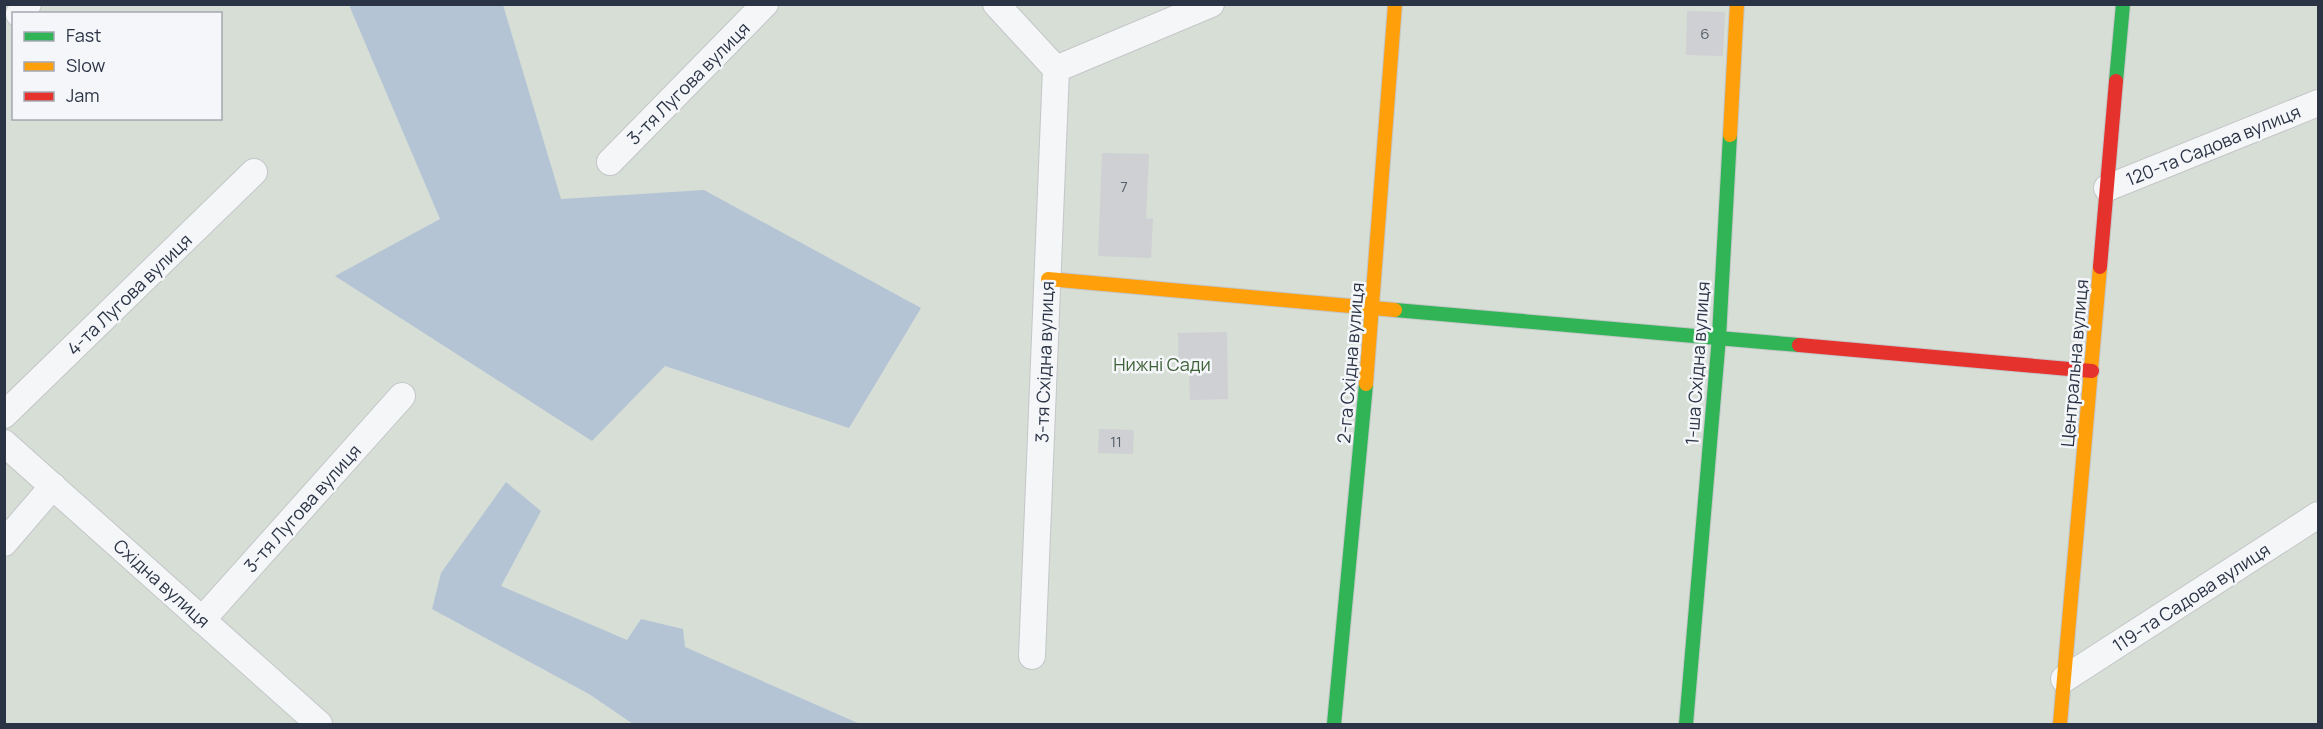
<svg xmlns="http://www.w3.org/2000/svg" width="2323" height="729" font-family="Manrope,sans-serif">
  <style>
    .green { fill: #d6ded6; fill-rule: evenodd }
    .water { fill: #b4c4d5 }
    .building { fill: #ced0d3 }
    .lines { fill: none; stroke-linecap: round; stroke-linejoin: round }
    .street-casing { stroke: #c4c6c8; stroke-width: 28 }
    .fast-casing { stroke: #c4c6c8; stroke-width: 16 }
    .slow-casing { stroke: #c4c6c8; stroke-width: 16 }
    .jam-casing { stroke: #c4c6c8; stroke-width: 16 }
    .street { stroke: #f5f6f7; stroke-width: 26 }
    .fast { stroke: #30b455; stroke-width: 14 }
    .slow { stroke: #ff9f0a; stroke-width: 14 }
    .jam { stroke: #e5322d; stroke-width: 14 }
    .labels { text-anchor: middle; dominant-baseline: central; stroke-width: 5; stroke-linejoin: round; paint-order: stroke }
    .number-label { font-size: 15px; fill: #545c69 }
    .street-label { font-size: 18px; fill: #2b3445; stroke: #f4f6f9 }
    .park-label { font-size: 18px; fill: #3f6138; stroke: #f4f6f9 }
  </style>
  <rect width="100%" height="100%" fill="#e6e8ea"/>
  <!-- green -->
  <path class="green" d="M 5,5 L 2318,5 L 2318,724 L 5,724 ZM 14,14 L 220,14 L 220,118 L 14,118 Z"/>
  <!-- water -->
  <g class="water">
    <polygon points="349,5 503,5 561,199 704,190 921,308 849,428 665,366 592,441 335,276 440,219"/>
    <polygon points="506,482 541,511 501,586 627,640 641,619 683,629 685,647 860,724 715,724 712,723 712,724 633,724 589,694 432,609 441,573"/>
  </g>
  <!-- building -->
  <g class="building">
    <polygon points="1687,11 1725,12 1723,56 1686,55"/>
    <polygon points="1102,153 1149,154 1146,219 1153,218 1151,258 1098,256"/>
    <polygon points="1227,332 1228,399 1190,400 1189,370 1178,364 1178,333"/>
    <polygon points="1099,429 1134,430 1133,454 1098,453"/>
  </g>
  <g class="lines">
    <defs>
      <g id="street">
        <polyline points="996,4 1056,69"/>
        <polyline points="19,14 28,4"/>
        <polyline points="1056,69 1211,4"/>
        <polyline points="610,162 765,4"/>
        <polyline points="2107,188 2318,103"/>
        <polyline points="4,415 254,172"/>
        <polyline points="4,443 319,724"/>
        <polyline points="4,543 53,486"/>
        <polyline points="202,620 402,396"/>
        <polyline points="1032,656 1056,69"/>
        <polyline points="2064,679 2318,515"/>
      </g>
      <g id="fast">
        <polyline points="2116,81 2123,4"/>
        <polyline points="1395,310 1799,345"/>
        <polyline points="1334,724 1366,384"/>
        <polyline points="1686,724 1719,337 1730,135"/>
      </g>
      <g id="slow">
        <polyline points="1730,135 1737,4"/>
        <polyline points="1048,279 1395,310"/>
        <polyline points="1366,384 1395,4"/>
        <polyline points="2060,724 2100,267"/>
      </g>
      <g id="jam">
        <polyline points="2100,267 2116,81"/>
        <polyline points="1799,345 2092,371"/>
      </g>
    </defs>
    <!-- street casing -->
    <use href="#street" class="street-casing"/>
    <!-- fast casing -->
    <use href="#fast" class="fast-casing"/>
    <!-- slow casing -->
    <use href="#slow" class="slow-casing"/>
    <!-- jam casing -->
    <use href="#jam" class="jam-casing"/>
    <!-- street -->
    <use href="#street" class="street"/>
    <!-- fast -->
    <use href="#fast" class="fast"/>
    <!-- slow -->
    <use href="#slow" class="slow"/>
    <!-- jam -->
    <use href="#jam" class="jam"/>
  </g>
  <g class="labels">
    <!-- number labels -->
    <g class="number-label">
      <text x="1705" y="33">6</text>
      <text x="1124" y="186">7</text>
      <text x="1116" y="441">11</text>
    </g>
    <!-- street labels -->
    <g class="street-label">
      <text transform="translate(688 83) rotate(-45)">3-тя Лугова вулиця</text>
      <text transform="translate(2213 145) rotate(-22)">120-та Садова вулиця</text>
      <text transform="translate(129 294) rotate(-44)">4-та Лугова вулиця</text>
      <text transform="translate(1044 362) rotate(-88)">3-тя Східна вулиця</text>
      <text transform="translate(1350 363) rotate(-85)">2-га Східна вулиця</text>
      <text transform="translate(1697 363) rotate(-86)">1-ша Східна вулиця</text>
      <text transform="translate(2074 363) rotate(-85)">Центральна вулиця</text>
      <text transform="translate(302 508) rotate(-48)">3-тя Лугова вулиця</text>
      <text transform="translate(162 583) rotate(42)">Східна вулиця</text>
      <text transform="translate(2191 597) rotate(-33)">119-та Садова вулиця</text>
    </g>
    <!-- park labels -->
    <g class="park-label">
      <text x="1162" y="364">Нижні Сади</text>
    </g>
  </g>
  <!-- border -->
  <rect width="2323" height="729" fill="none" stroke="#2b3445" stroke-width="12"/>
  <!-- legend -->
  <rect x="12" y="12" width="210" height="108" fill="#f4f6f9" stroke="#a4a8b1" stroke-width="1.5"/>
  <rect x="24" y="32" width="30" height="9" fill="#30b455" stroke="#a4a8b1" stroke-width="1.5"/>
  <text x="66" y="42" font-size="18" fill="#2b3445">Fast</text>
  <rect x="24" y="62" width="30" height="9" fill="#ff9f0a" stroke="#a4a8b1" stroke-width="1.5"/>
  <text x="66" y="72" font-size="18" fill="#2b3445">Slow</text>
  <rect x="24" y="92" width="30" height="9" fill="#e5322d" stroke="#a4a8b1" stroke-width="1.5"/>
  <text x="66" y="102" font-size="18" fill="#2b3445">Jam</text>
</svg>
